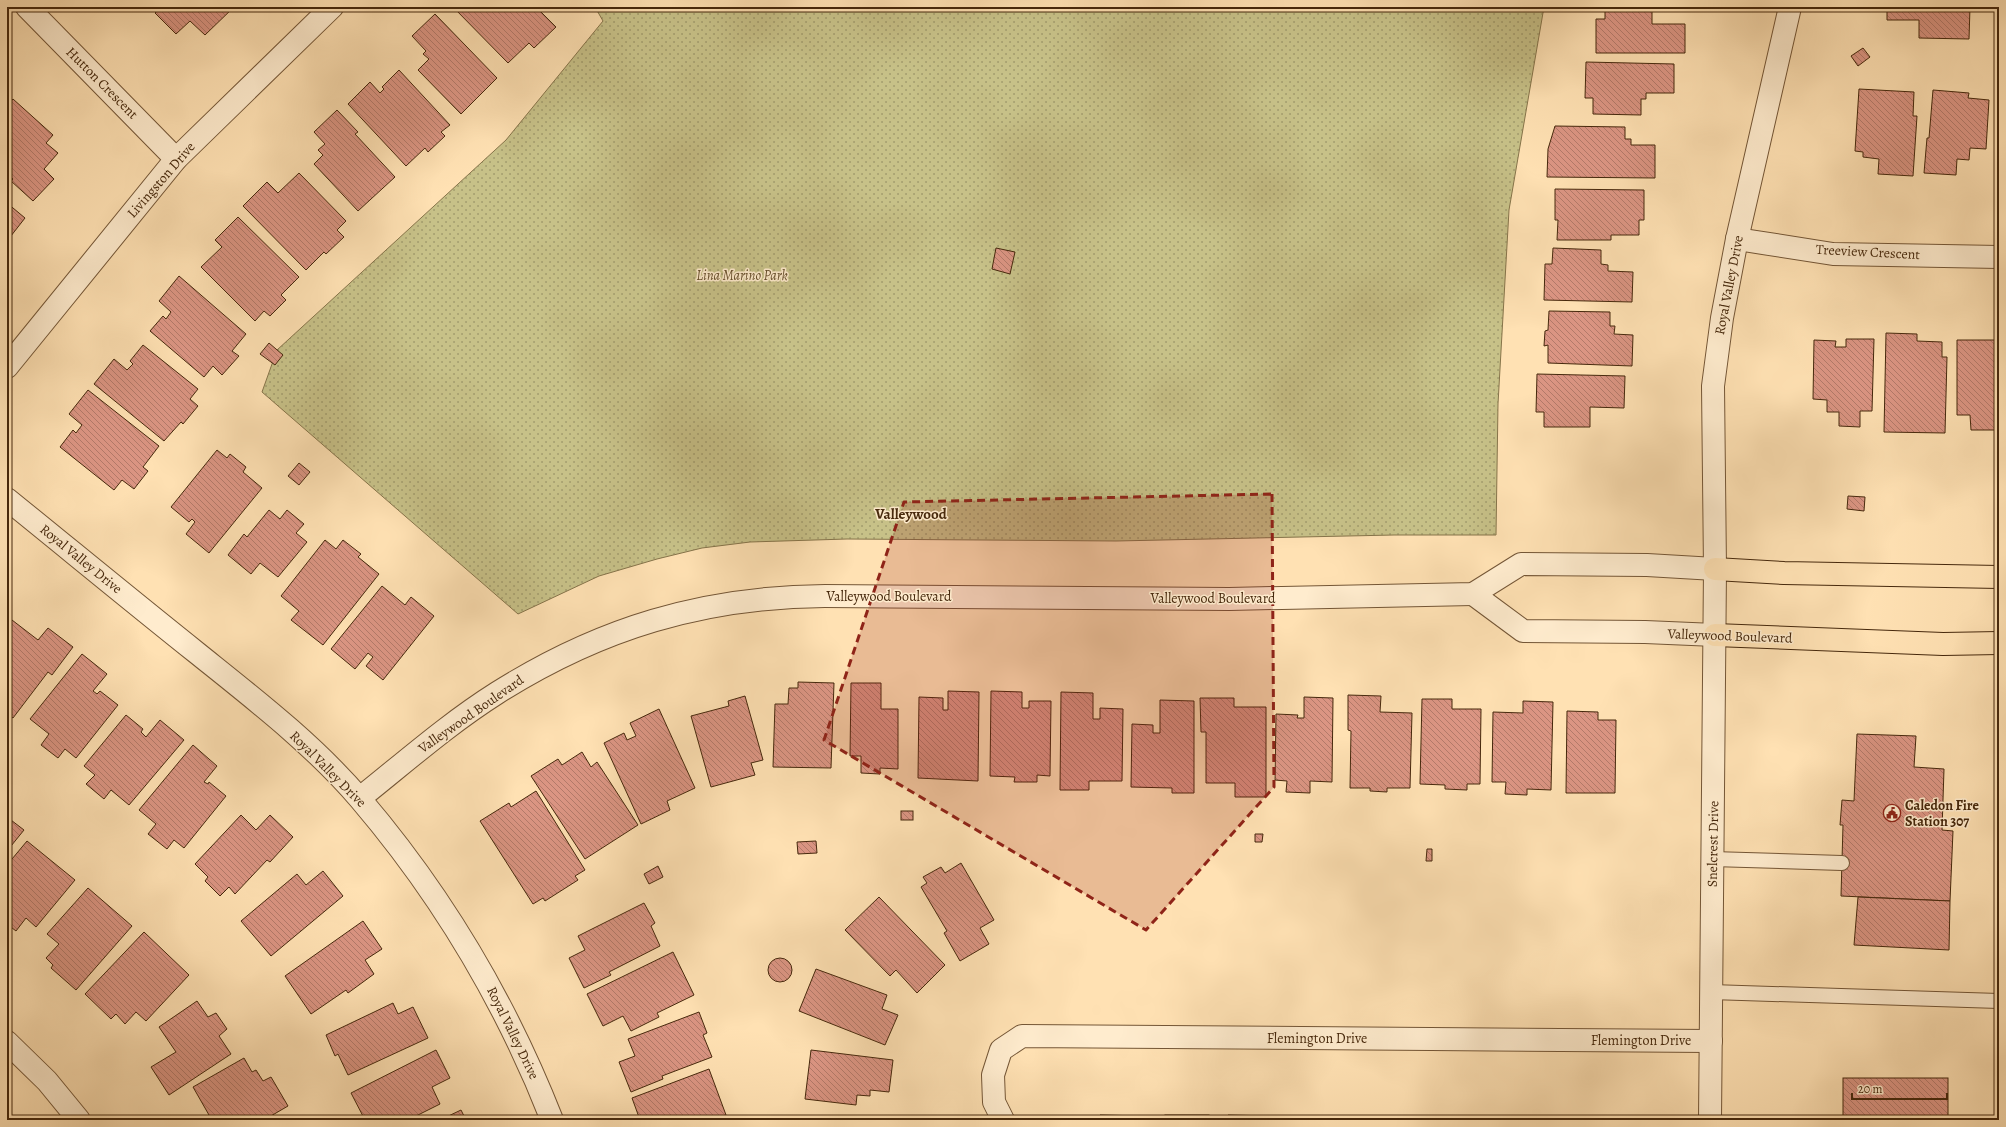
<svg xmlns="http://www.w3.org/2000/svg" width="2006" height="1127" font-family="Alegreya,serif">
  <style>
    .park { fill: url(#park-dots); stroke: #86744a }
    .building { fill: url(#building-back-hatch); stroke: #46280c }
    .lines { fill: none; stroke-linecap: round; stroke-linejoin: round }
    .service-casing { stroke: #745636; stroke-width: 16 }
    .minor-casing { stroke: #745636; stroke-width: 24 }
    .primary-casing { stroke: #46280c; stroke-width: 24 }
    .service { stroke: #ffecce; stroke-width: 14 }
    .minor { stroke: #ffecce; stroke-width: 22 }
    .primary { stroke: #ffe1b3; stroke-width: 22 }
    .marked { fill: #8f2418; fill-opacity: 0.2; stroke: #8f2418; stroke-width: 3; stroke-dasharray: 8 5; stroke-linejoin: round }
    .labels { text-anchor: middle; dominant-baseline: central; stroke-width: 3; stroke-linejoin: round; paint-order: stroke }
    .street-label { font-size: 14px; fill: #46280c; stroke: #ffecce }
    .park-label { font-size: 14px; font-style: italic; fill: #664e2b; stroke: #ffecce }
    .poi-label { font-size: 14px; font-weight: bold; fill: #46280c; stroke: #ffecce; text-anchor: start }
    .neighbourhood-label { font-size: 15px; font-weight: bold; fill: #46280c; stroke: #ffecce }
  </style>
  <defs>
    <pattern id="park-dots" width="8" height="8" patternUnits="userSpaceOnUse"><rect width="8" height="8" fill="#c7c188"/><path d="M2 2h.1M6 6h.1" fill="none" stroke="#a39d6e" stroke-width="1.8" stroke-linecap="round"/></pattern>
    <pattern id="building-back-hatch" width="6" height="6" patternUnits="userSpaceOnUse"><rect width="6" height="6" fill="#db9583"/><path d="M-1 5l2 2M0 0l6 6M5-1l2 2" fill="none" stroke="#b37a6a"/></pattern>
  </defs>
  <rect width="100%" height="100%" fill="#ffe1b3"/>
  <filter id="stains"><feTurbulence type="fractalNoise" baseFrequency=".005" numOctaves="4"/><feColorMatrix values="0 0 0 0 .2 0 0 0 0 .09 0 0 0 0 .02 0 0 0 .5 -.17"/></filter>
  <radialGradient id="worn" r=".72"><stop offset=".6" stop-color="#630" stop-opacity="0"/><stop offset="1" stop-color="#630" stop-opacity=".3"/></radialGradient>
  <!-- park -->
  <polygon class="park" points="595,7 1544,7 1509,210 1498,404 1496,535 1394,535 1116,541 847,539 750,542 702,548 657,559 599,576 518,614 262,392 277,350 506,140 603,21"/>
  <!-- building -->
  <g class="building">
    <polygon points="161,7 234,7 205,35 190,21 176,34 155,13"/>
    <polygon points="453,7 536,7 556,27 534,48 529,43 508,63"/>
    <polygon points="1605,7 1652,7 1652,24 1685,24 1685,53 1596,53 1596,19 1605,19"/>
    <polygon points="1887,7 1970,7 1969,39 1919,38 1919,20 1887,20"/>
    <polygon points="435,14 497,78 461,114 418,70 429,59 423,54 426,51 412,36"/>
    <polygon points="1863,48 1870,57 1858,66 1851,56"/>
    <polygon points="1586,62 1674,64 1674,93 1646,93 1646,99 1641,99 1641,115 1593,114 1593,98 1585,98"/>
    <polygon points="399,70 450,125 441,132 445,136 428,152 425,148 406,166 348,104 370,82 380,93 384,89 382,87"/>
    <polygon points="1859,89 1914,92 1913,116 1917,116 1913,176 1878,174 1879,159 1863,157 1863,152 1855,151"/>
    <polygon points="1933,90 1969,93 1968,98 1989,100 1986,149 1970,148 1969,160 1957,159 1956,175 1924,173 1927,138 1929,138"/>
    <polygon points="13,99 53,135 46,143 58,153 44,169 54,179 33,201 11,181 13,179 7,174 7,106"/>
    <polygon points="337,110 358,132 355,134 395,177 358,211 314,164 323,155 318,150 325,144 314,132"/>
    <polygon points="1555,126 1625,127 1625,139 1631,139 1631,145 1655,145 1655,178 1547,177 1548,149"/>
    <polygon points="299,173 346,221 337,230 344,237 326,254 324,252 306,270 243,206 267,182 278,193"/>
    <polygon points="1555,189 1644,190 1644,220 1639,220 1639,235 1611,235 1611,240 1557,240 1558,220 1555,220"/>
    <polygon points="7,203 25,218 7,241"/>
    <polygon points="238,217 299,277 281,295 286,300 270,316 264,311 255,321 201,267 222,247 215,240"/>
    <polygon points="996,248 1015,252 1010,274 992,269"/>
    <polygon points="1553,248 1601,250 1601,264 1608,265 1608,271 1633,272 1632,302 1544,300 1545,264 1552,264"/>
    <polygon points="179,276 246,334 232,351 239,356 222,375 213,366 204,377 150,331 163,316 166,319 171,312 159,301"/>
    <polygon points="1549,311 1610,312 1610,326 1615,326 1614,334 1633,335 1632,366 1548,363 1548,345 1544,346 1545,331 1548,330"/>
    <polygon points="1886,333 1917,334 1917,341 1942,342 1942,357 1947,357 1945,433 1884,432"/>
    <polygon points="1846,339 1874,339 1872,411 1860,411 1860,427 1839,426 1839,412 1827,412 1827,400 1813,399 1814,340 1836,341 1835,347 1846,347"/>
    <polygon points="1957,340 1999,340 1999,430 1971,430 1970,415 1957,415"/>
    <polygon points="269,343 283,355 275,365 260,354"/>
    <polygon points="143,345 198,389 190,399 198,406 183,424 181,422 164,441 94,384 114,359 127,370 133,364 130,361"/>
    <polygon points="1537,374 1625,376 1624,408 1590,407 1590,427 1544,427 1544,412 1536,412"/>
    <polygon points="88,390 159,446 143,467 148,471 134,489 122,480 114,490 60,447 73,430 76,433 82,425 69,414"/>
    <polygon points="217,450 227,458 230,454 246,467 243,472 262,488 209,553 186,534 195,522 192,519 189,522 171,507"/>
    <polygon points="299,463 310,472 299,485 288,476"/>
    <polygon points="1848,496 1865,497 1864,511 1847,509"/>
    <polygon points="269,510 280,519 287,510 304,524 296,533 307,542 278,577 260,563 251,574 228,555 244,534 247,537"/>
    <polygon points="325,540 336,549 343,540 361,554 358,557 379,574 323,645 291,620 299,611 281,596"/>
    <polygon points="382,586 405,605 411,597 434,616 383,680 366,666 373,657 368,653 355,669 331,649"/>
    <polygon points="12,620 38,640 48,628 73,647 52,675 48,672 13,718 7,714 7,626"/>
    <polygon points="82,654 107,674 93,691 97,694 100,691 118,705 76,758 65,749 58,758 41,745 49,734 30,719"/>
    <polygon points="798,682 834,683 831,768 773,767 775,704 788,704 789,688 798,688"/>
    <polygon points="851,683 881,683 881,709 898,709 898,769 880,768 880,774 861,773 861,756 850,756"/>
    <polygon points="948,691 979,692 978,781 918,778 919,697 943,698 943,710 948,710"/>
    <polygon points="991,691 1022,692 1022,708 1029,708 1029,701 1051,701 1050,776 1037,775 1037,782 1014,782 1015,777 990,776"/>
    <polygon points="1061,692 1093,693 1093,719 1100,719 1100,708 1123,709 1122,781 1089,781 1089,790 1060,790"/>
    <polygon points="1348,695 1381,696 1380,712 1412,713 1410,788 1387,788 1387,792 1370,791 1370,788 1350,788 1351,731 1348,730"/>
    <polygon points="745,696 763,760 751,763 755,775 711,787 691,716 729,706 728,701"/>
    <polygon points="1304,697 1333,698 1332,782 1310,781 1310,793 1286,792 1287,781 1275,780 1276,714 1298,715 1297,718 1304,718"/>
    <polygon points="1200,698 1234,698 1234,707 1266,707 1266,797 1235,797 1235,783 1206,783 1206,732 1201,732"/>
    <polygon points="1422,699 1452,699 1452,709 1481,709 1480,784 1467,784 1467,790 1445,789 1445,785 1420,784"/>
    <polygon points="1160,700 1194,701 1194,793 1172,793 1172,788 1131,787 1132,724 1153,725 1153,733 1160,733"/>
    <polygon points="1523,701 1553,702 1551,790 1527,789 1527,795 1505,794 1506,782 1492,782 1493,712 1523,713"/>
    <polygon points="659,709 695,788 667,801 670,810 641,824 604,743 624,733 627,740 636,736 630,723"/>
    <polygon points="1567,711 1598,712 1598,720 1616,720 1615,793 1566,793"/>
    <polygon points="126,715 143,729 141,732 146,737 160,720 184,740 129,805 111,790 104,799 86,784 95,775 84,766"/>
    <polygon points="1857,734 1916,736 1914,767 1944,769 1942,830 1953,831 1950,901 1841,896 1843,825 1840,825 1842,800 1854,801"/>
    <polygon points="193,745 217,766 204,782 208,784 209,782 226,796 184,848 174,840 167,849 148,834 156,824 139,810"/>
    <polygon points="582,752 591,767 597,762 638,825 585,859 531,776 558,759 562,765"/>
    <polygon points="536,791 585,870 575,876 578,880 545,901 543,898 533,904 480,821 509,803 511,807"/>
    <rect x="901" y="811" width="12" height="9"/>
    <polygon points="241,815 256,830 270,815 293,837 270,862 267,860 235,894 229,887 220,896 205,881 208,877 195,864"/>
    <polygon points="7,817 24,830 7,851"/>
    <polygon points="1255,834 1263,834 1262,842 1255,842"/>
    <polygon points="27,841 75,880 36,927 26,918 16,931 7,924 7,865"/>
    <polygon points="816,841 817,853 798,854 797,842"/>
    <polygon points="1427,849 1432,849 1432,861 1426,861"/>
    <polygon points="961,863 994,920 980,928 989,944 960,961 944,933 947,931 921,887 927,883 923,877 941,867 945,873"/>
    <polygon points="658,866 663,877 649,884 644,874"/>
    <polygon points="323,871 343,896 271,956 241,921 297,874 306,885"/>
    <polygon points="88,888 132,926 76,990 51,968 53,965 46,958 59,944 47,934"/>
    <polygon points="879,897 945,965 917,993 896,970 890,976 845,930"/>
    <polygon points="1858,897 1950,901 1949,950 1854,945"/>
    <polygon points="644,903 655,923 651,926 660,946 609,972 611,975 584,988 569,958 585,950 578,936"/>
    <polygon points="363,921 382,949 365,960 374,974 348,993 346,990 311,1014 285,976"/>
    <polygon points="144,932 189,975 146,1021 136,1012 125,1024 116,1014 111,1019 85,994"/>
    <polygon points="673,952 694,995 657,1013 659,1017 631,1031 623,1016 603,1026 587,994"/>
    <circle cx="780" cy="970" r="12"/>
    <polygon points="816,969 887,995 882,1009 898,1015 885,1045 799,1011"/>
    <polygon points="197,1001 208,1017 216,1013 227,1029 219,1036 231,1054 169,1095 151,1067 176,1052 159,1027"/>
    <polygon points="393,1003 398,1014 413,1007 428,1038 348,1075 338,1054 335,1056 326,1035"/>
    <polygon points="699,1012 707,1033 703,1035 712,1057 662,1076 663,1079 631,1092 619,1062 635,1056 628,1039"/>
    <polygon points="436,1050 450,1078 432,1087 440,1104 412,1118 410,1116 402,1120 365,1120 351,1093"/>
    <polygon points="811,1050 893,1060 889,1092 870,1090 870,1096 857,1095 856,1105 805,1099"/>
    <polygon points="244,1058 252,1072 256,1070 263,1081 271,1077 288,1106 264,1120 200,1120 209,1115 193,1087"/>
    <polygon points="709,1069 726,1115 714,1120 640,1120 632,1098"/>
    <rect x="1843" y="1078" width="105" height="42"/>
    <polygon points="461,1110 466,1120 439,1120 440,1120"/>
    <polygon points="1100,1115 1145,1116 1145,1120 1099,1120"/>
    <rect x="1165" y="1115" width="44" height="5"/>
    <polygon points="1228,1115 1273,1116 1273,1120 1228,1120"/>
    <polygon points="1293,1116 1338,1117 1338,1120 1293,1120"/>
    <rect x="831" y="1117" width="73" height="3"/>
    <polygon points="1501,1118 1546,1119 1546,1120 1501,1120"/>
    <polygon points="1566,1119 1612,1119 1566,1120"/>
  </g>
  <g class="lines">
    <defs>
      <g id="service">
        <polyline points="1712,859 1842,863"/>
        <polyline points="1711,992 1999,1001"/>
      </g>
      <g id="minor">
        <polyline points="27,7 176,159"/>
        <polyline points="1737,239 1833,254 1999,257"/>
        <polyline points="7,367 176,159 332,7"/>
        <path d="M 7,499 C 70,550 133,602 197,653 C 253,698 313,744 360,799 C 442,895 506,1003 552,1120"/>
        <polyline points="1473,594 1523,631 1645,632 1715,635"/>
        <path d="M 360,798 C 404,763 448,724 497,693 C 600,628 703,597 825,596 L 1229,599 L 1473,594 L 1521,564 L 1647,565 L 1715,569"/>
        <polyline points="7,1042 47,1081 79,1120"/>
        <polyline points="1003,1120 994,1102 993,1075 1001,1050 1022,1036 1711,1041"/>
        <polyline points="1710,1120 1715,569 1713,386 1722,318 1737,239 1790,7"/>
      </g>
      <g id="primary">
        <polyline points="1715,569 1784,573 1999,577"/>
        <polyline points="1715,635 1943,644 1999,643"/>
      </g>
    </defs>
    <!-- service casing -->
    <use href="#service" class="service-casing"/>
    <!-- minor casing -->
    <use href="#minor" class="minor-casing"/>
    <!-- primary casing -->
    <use href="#primary" class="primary-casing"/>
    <!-- service -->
    <use href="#service" class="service"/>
    <!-- minor -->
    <use href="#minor" class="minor"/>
    <!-- primary -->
    <use href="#primary" class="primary"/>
  </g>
  <!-- marked area -->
  <path class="marked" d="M 1272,494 L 1274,787 L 1146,930 L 824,740 L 904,502 Z"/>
  <!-- icons -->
  <defs>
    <symbol id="civic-ring" viewBox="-11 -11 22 22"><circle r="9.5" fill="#ffecce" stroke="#8f2418" stroke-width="1.5"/><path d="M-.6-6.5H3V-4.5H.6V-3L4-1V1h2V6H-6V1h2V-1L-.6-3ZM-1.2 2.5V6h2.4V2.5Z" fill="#8f2418"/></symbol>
  </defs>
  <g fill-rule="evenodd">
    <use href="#civic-ring" x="1882" y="803" width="20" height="20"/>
  </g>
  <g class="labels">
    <!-- street labels -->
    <g class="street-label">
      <text transform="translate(102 83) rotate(45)">Hutton Crescent</text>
      <text transform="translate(161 180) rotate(-49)">Livingston Drive</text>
      <text transform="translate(1868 252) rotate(3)">Treeview Crescent</text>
      <text transform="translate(1729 285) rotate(-79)">Royal Valley Drive</text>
      <text transform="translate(81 559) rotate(39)">Royal Valley Drive</text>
      <text x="889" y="596">Valleywood Boulevard</text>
      <text x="1213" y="598">Valleywood Boulevard</text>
      <text transform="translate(1730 636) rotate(2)">Valleywood Boulevard</text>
      <text transform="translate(471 714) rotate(-35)">Valleywood Boulevard</text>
      <text transform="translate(328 769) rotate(45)">Royal Valley Drive</text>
      <text transform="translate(1713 844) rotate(-89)">Snelcrest Drive</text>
      <text transform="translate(513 1033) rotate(64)">Royal Valley Drive</text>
      <text x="1317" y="1038">Flemington Drive</text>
      <text x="1641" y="1040">Flemington Drive</text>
    </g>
    <!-- park labels -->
    <g class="park-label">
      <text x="742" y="275">Lina Marino Park</text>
    </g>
    <!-- poi labels -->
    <g class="poi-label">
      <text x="1905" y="805">Caledon Fire<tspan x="1905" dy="16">Station 307</tspan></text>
    </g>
    <!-- neighbourhood labels -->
    <g class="neighbourhood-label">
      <text x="911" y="514">Valleywood</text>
    </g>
  </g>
  <!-- margin -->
  <rect width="2006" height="1127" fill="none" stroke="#ffe1b3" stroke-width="24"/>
  <rect x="8" y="8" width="1990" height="1111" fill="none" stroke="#46280c" stroke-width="2"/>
  <rect x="12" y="12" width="1982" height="1103" fill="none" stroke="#46280c"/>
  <!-- scale -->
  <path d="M1852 1093v6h95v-6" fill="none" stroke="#46280c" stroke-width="2"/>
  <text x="1858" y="1093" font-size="12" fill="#46280c" stroke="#ffecce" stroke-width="3" paint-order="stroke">20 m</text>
  <rect width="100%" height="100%" filter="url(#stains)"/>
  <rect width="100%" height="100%" fill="url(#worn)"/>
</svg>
